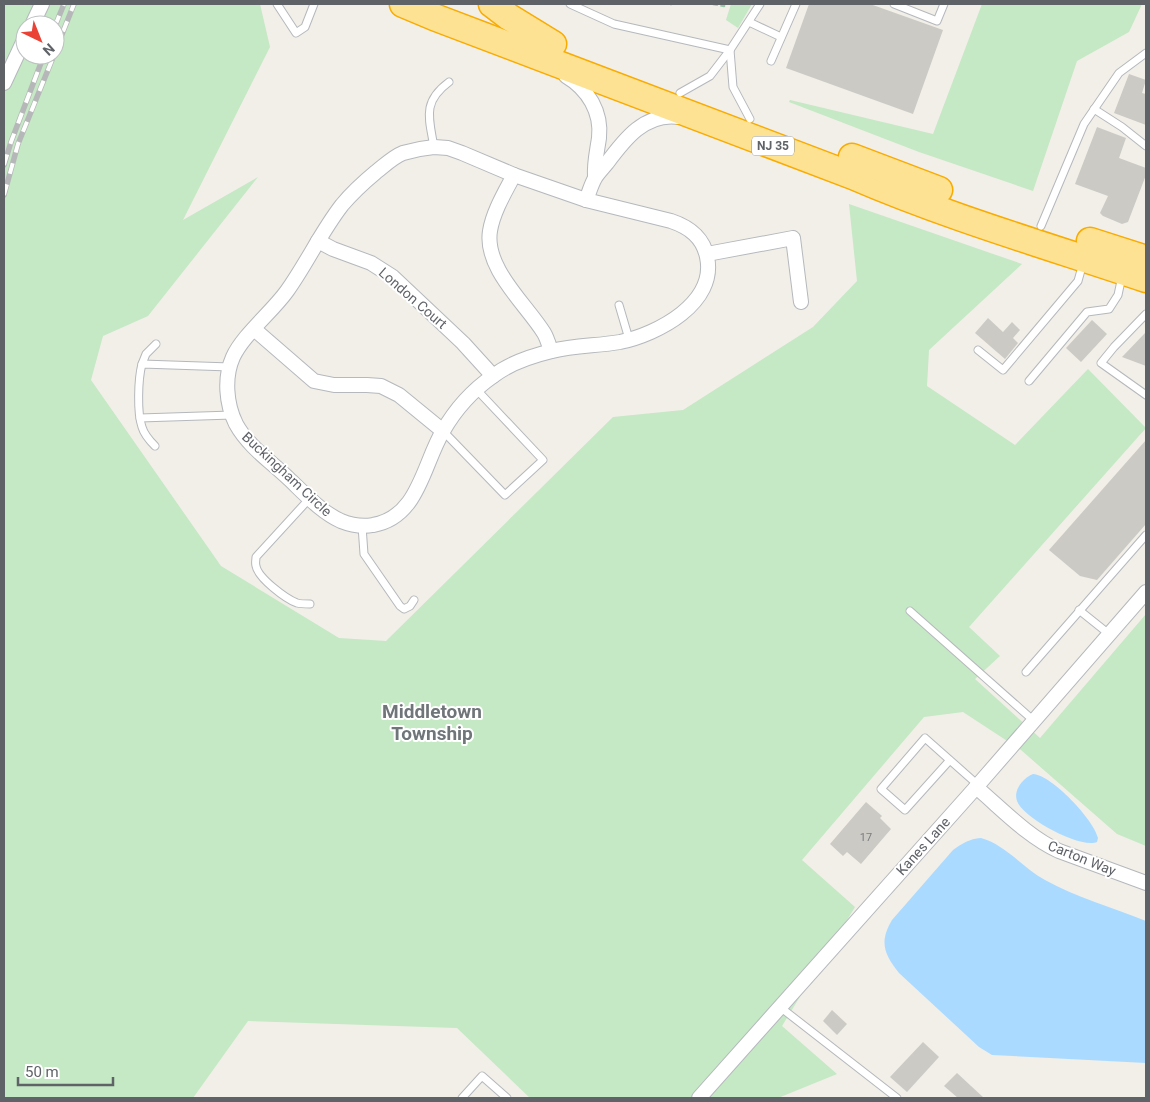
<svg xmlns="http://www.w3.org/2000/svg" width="1150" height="1102" font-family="Roboto,sans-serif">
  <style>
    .green { fill: #c5e8c5; fill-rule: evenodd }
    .water { fill: #aadaff }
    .building { fill: #cccac5 }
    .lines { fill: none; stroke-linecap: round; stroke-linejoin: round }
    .lane-casing { stroke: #b5b8bc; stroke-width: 9 }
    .street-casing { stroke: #b5b8bc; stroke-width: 16 }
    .highway-casing { stroke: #f9ab00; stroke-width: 29 }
    .path { stroke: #9cc7a9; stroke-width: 2.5; stroke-dasharray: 5 2.5; stroke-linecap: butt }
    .lane { stroke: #fff; stroke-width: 7 }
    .street { stroke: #fff; stroke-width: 14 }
    .highway { stroke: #fde293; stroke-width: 26 }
    .rail-casing { stroke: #b6b7b8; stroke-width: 5.5 }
    .rail { stroke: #fff; stroke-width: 4; stroke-dasharray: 11; stroke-linecap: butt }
    .labels { text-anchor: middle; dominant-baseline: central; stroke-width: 4; stroke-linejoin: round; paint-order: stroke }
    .number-label { font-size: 11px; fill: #7a7d7f }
    .shield { fill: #fff; stroke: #8f9295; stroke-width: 1 }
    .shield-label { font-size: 12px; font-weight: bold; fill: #5f6368 }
    .street-label { font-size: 14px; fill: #5f6368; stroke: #fff }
    .district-label { font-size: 19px; font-weight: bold; fill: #70757a; stroke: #fff }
  </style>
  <rect width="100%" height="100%" fill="#f1efe8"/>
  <!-- green -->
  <g class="green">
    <path d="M 4,4 L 260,4 L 270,47 L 183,220 L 258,177 L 148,316 L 103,336 L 91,380 L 221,566 L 339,638 L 386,641 L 613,417 L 683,410 L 813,327 L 857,281 L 849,204 L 1022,264 L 929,350 L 927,386 L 1015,445 L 1088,369 L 1146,428 L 969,627 L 1000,656 L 975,679 L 1040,738 L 1146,614 L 1146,846 L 1117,834 L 1021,750 L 963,712 L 924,717 L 802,860 L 855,907 L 782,1026 L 837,1074 L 778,1098 L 530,1098 L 457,1028 L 248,1021 L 193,1098 L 4,1098 ZM 25,25 L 55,25 L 55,55 L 25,55 Z"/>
    <polygon points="731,4 752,4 738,28 726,20"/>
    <polygon points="982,4 1142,4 1129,32 1077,61 1033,191 919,152 789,102 790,100 933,134"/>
  </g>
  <!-- water -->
  <g class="water">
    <path d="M 1033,774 C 1052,775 1094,820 1098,838 L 1097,842 C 1080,849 1023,818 1017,801 C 1013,790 1023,778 1033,774 Z"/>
    <path d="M 981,838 C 1006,845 1023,868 1045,880 C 1075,897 1114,908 1146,921 L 1146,1063 L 992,1055 L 979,1047 L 899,973 C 884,954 879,942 892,920 L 953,850 C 963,843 969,839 981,838 Z"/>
  </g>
  <!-- building -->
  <g class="building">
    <polygon points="809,4 870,4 943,30 913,114 786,68"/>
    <polygon points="1129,74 1146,80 1142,93 1146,94 1146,125 1114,113"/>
    <polygon points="1097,127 1126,138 1119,158 1146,168 1146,175 1128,222 1122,224 1103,216 1100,213 1108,196 1075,184"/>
    <polygon points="988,318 1003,332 1012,322 1020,330 1013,338 1018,343 1005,359 975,333"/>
    <polygon points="1092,320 1107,334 1081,362 1066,348"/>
    <polygon points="1146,332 1146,366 1122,357"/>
    <polygon points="1146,440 1146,524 1097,580 1080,576 1049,550"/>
    <polygon points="866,802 882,816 880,818 891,829 861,864 847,852 843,856 830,844"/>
    <polygon points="832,1010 847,1024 837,1035 823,1021"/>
    <polygon points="923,1042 939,1057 907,1092 890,1077"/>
    <polygon points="957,1073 984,1098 958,1098 944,1086"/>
  </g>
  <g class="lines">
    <defs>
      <g id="lane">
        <polyline points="277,4 296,33 305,27 314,4"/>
        <polyline points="570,4 614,24 730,50"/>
        <polyline points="894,4 937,21 944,4"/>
        <polyline points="749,22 781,37"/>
        <polyline points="730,50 733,87 750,119"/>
        <polyline points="771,61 796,4"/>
        <polyline points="680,93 710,76 730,50 760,4"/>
        <polyline points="1094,109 1122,127 1146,146"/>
        <path d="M 434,147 C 429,118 422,102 449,82"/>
        <polyline points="1041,226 1084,124 1119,73 1146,53"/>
        <polyline points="619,305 629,339"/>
        <polyline points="1146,314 1114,347 1101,363 1146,395"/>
        <polyline points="978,350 1003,370 1078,281 1083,263"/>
        <polyline points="142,364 146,354 156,344"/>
        <polyline points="1029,381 1087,312 1109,309 1118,295 1122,276"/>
        <polyline points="140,418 232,415"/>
        <polyline points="443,431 505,495 543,460 477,390"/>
        <path d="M 155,446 C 150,441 144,434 142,427 C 137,413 138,379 142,364 L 230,367"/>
        <polyline points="362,526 364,554 400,606 404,609 410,606 414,600"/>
        <path d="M 310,604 C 305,604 301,604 297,603 C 286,599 258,578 256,566 C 255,563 256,560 256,557 L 310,498"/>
        <polyline points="1079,610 1109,634"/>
        <polyline points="910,611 1034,721"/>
        <polyline points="1026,672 1146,535"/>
        <polyline points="950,760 905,810 881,789 925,738 978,785"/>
        <polyline points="780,1007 897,1098"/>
        <polyline points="462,1098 482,1076 507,1098"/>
      </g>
      <g id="street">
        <polyline points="32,25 42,4"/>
        <path d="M 566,76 C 588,89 602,112 599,138 C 597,152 594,163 595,177"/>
        <polyline points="4,83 25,38"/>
        <path d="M 434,147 L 448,148 L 462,153 L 514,175 L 586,200 L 671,221 C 689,227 703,237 707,257 C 717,303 658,334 620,342 C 598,346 574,345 552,351 C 531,356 510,363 493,376 C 473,390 455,410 443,431 C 423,464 419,517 373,525 C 363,527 351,525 341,521 C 321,512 304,493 288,478 C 270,461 248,446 236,424 C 226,404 224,377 233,357 C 243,335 272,312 287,291 C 307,263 321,232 342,205 C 352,193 364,182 376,172 C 385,165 393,157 403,153 C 413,150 423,148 434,147 Z"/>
        <path d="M 514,175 C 505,192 493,212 490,231 C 484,268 526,304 544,333 C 547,338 549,345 551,351"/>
        <path d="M 586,200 C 589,193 591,185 595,178 C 598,173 603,168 607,163 C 624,140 645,112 679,117"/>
        <polyline points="318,241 333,249 371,263 393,277 463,343 493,376"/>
        <polyline points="707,254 793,238 801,302"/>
        <polyline points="254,329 314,381 334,385 367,385 381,386 399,395 443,431"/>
        <path d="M 976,787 C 1002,809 1028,837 1059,851 L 1146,883"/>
        <polyline points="699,1098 978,785 1146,592"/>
      </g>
      <g id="highway">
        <path d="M 403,4 L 434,17 L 853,176 C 948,217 1048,246 1146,279"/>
        <polyline points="492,4 509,17 553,44"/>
        <polyline points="852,157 939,190"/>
        <polyline points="1090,241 1146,259"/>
      </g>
    </defs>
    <!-- lane casing -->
    <use href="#lane" class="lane-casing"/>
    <!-- street casing -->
    <use href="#street" class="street-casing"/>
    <!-- highway casing -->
    <use href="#highway" class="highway-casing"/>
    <!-- path -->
    <g class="path">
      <polyline points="670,4 672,4"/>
      <polyline points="713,4 724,6 724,4"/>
    </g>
    <!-- lane -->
    <use href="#lane" class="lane"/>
    <!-- street -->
    <use href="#street" class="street"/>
    <!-- highway -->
    <use href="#highway" class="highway"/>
    <defs>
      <g id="rail">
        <polyline points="55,26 64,4"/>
        <polyline points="55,52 74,4"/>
        <polyline points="4,165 11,142 44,55"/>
        <polyline points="4,195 18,144 54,55"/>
      </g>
    </defs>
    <!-- rail casing -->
    <use href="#rail" class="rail-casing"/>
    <!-- rail -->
    <use href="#rail" class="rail"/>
  </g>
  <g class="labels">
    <!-- number labels -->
    <g class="number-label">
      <text x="866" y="837">17</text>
    </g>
    <!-- shield labels -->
    <rect class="shield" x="752" y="136.5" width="42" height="19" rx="4"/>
    <g class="shield-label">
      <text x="773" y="146">NJ 35</text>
    </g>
    <!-- street labels -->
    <g class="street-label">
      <text transform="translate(413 298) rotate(41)">London Court</text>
      <text transform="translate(287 474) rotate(43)">Buckingham Circle</text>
      <text transform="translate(923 846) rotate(-48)">Kanes Lane</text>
      <text transform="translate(1082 858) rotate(22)">Carton Way</text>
    </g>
    <!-- district labels -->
    <g class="district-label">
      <text x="432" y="711">Middletown<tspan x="432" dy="22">Township</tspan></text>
    </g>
  </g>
  <!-- border -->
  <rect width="1150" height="1102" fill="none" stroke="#5f6368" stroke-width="10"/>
  <!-- north arrow -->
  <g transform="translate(40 40) rotate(137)"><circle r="24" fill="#ffffff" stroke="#bfc1c3"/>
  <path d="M0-4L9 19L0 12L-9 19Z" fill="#ea4335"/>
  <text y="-8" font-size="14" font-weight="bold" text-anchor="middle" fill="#5f6368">N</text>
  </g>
  <!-- scale -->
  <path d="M18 1077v8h95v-8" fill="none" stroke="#5f6368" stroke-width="2.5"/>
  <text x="25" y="1077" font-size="15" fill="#5f6368" stroke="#ffffff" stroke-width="4" paint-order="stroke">50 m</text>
</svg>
